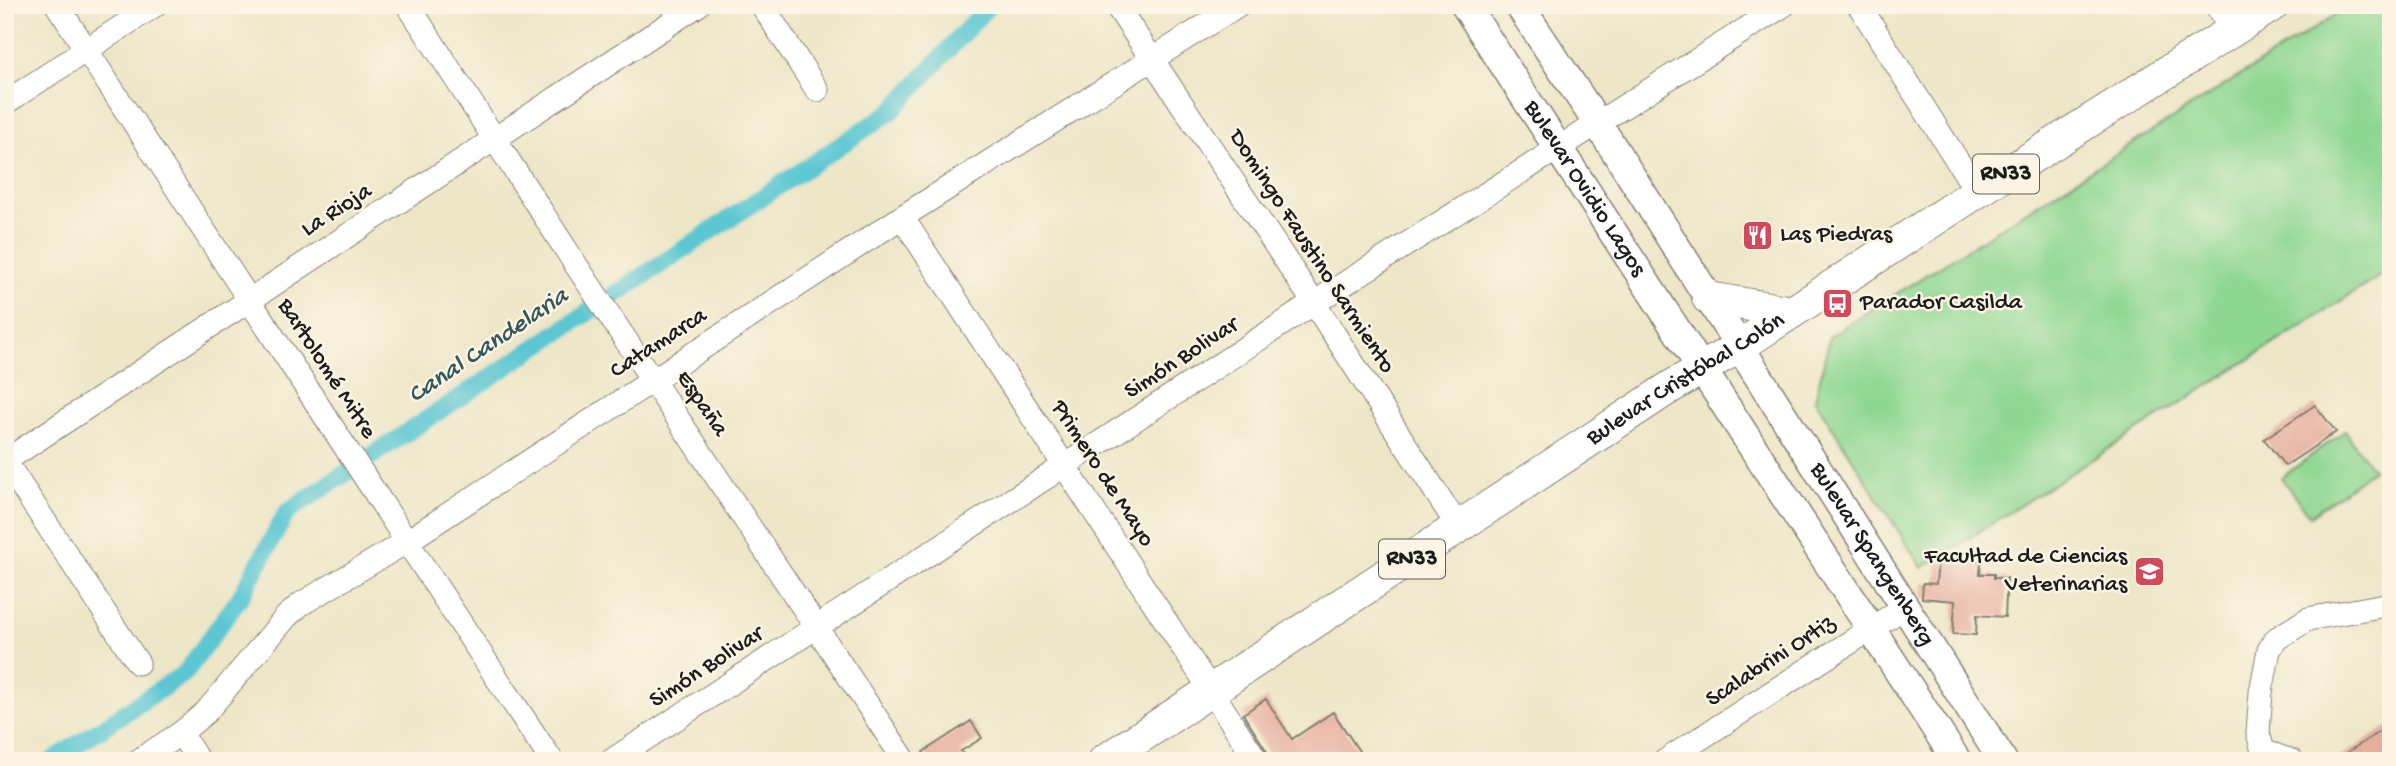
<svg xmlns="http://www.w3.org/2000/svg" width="2396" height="766" font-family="'Gochi Hand',sans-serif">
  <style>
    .green { fill: #8ed792; stroke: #557a57; stroke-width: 2 }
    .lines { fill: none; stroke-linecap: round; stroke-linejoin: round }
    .canal { stroke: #5bc7d3; stroke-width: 18 }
    .building { fill: #e6ae9f }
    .minor-casing { stroke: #848172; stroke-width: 25 }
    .major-casing { stroke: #848172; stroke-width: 31 }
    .highway-casing { stroke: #848172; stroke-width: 34 }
    .minor { stroke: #fff; stroke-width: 23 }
    .major { stroke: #fff; stroke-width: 28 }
    .highway { stroke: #fff; stroke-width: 32 }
    .labels { text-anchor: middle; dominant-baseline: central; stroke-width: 5; stroke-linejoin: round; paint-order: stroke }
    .shield { fill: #fcf5e5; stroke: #5f5d58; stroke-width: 2 }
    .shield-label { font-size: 23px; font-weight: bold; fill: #1c1c1c }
    .street-label { font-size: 24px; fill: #1c1c1c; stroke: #fcf5e5 }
    .poi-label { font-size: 24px; fill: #1c1c1c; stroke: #fcf5e5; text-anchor: start }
    .water-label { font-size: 26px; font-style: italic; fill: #32585c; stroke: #fcf5e5 }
  </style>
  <rect width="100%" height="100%" fill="#fcf5e5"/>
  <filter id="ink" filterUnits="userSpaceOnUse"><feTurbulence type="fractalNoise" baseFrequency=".0143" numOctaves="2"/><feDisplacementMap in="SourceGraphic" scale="14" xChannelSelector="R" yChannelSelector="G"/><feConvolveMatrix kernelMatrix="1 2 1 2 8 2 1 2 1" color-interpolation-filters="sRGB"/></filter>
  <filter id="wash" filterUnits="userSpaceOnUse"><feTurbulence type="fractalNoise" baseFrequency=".00686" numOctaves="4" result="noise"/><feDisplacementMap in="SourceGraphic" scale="28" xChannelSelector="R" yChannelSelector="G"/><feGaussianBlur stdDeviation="1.57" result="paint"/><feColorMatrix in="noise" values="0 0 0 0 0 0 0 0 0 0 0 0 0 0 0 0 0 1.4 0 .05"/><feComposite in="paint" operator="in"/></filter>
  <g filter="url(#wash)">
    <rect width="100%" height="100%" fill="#ede6c7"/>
    <!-- green -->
    <g class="green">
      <polygon points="2351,5 2391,5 2391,269 1922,568 1815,400 1830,336"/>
      <polygon points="2345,431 2373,470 2310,516 2281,478"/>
    </g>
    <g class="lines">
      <!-- canal -->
      <polyline class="canal" points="52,761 185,673 241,596 287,512 892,111 989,5"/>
    </g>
    <g id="blocks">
      <!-- building -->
      <g class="building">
        <polygon points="2315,405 2336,432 2285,466 2264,439"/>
        <polygon points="1938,558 1981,561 1980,574 1994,574 1994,578 2007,578 2005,617 1977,615 1976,635 1953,634 1955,601 1922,598 1923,583 1936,584"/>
        <polygon points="1266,699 1292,739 1333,712 1361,754 1351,761 1273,761 1243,714"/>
        <polygon points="971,721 982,738 961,751 967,761 928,761 923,752"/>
        <polygon points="2391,725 2391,761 2333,761"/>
      </g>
    </g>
  </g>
  <g filter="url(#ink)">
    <use href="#blocks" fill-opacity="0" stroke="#848172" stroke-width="2"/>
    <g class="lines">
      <defs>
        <g id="minor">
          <path d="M 57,5 C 222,257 385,511 552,761"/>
          <polyline points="408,5 576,265 905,761"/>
          <polyline points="762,5 817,90"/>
          <polyline points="1116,5 1314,303 1459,528"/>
          <polyline points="1859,5 1977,192"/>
          <polyline points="2216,5 2232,31"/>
          <polyline points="5,103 155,5"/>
          <polyline points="902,217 1257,761"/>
          <polyline points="5,461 698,5"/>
          <polyline points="5,461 138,663"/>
          <polyline points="181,733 198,761"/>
          <polyline points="2263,751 2292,761"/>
          <polyline points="138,761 181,733 206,712 287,616 301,604 406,542 902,217 1238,5"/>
          <polyline points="611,761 1314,303 1784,5"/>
          <polyline points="1665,761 1905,607"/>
          <polyline points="2259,761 2263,751 2258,733 2261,692 2269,650 2276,639 2308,619 2391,604"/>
        </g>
        <g id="major">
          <path id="s1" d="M 1465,5 L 1957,761"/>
          <path id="s2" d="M 1519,5 L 1598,124 L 2003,761"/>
        </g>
        <g id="highway">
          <polyline points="1708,298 1792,312"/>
          <path id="s3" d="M 1104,761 L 1669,388 L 1740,346 L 1977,192 L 2273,5"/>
        </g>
      </defs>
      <!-- minor casing -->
      <use href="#minor" class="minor-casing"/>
      <!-- major casing -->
      <use href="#major" class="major-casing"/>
      <!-- highway casing -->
      <use href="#highway" class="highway-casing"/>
      <!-- minor -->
      <use href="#minor" class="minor"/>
      <!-- major -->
      <use href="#major" class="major"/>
      <!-- highway -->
      <use href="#highway" class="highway"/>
    </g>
  </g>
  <!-- icons -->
  <defs>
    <symbol id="restaurant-square" viewBox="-11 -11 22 22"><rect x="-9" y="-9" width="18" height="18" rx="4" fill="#d1495b" stroke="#fcf5e5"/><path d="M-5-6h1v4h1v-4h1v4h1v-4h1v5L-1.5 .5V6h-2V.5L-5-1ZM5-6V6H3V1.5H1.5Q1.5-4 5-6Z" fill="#fff"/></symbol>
    <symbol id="bus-square" viewBox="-11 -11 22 22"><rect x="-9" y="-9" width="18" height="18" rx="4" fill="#d1495b" stroke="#fcf5e5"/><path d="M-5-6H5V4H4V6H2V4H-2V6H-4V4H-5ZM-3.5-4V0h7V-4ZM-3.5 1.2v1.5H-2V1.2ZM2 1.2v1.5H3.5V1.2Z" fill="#fff"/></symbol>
    <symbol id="university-square" viewBox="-11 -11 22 22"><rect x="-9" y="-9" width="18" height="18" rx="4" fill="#d1495b" stroke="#fcf5e5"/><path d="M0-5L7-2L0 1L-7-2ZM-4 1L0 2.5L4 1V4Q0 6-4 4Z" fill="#fff"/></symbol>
  </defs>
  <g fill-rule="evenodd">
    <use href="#restaurant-square" x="1740" y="218" width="35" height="35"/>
    <use href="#bus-square" x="1820" y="286" width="35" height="35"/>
    <use href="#university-square" x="2132" y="554" width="35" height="35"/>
  </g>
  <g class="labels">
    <!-- shield labels -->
    <g class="shield">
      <rect x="1973" y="154.5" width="66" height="39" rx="5"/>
      <rect x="1379" y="539.5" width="66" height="39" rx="5"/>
    </g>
    <g class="shield-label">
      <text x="2006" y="174">RN33</text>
      <text x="1412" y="559">RN33</text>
    </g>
    <!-- street labels -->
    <g class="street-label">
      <text stroke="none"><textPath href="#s1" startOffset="219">Bulevar Ovidio Lagos</textPath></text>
      <text transform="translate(337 211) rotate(-33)">La Rioja</text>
      <text transform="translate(1311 252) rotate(57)">Domingo Faustino Sarmiento</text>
      <text transform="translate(659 344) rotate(-33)">Catamarca</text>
      <text transform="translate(1182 359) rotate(-33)">Simón Bolivar</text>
      <text transform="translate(326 369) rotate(57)">Bartolomé Mitre</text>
      <text stroke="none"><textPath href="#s3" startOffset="696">Bulevar Cristóbal Colón</textPath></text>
      <text transform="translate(701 404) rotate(56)">España</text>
      <text transform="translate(1102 474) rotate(57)">Primero de Mayo</text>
      <text stroke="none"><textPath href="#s2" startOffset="653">Bulevar Spangenberg</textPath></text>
      <text transform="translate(1771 662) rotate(-33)">Scalabrini Ortiz</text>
      <text transform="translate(707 668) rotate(-33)">Simón Bolivar</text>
    </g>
    <!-- poi labels -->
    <g class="poi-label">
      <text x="1780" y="235">Las Piedras</text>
      <text x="1860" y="303">Parador Casilda</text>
      <text x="2127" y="557" text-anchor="end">Facultad de Ciencias<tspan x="2127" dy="28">Veterinarias</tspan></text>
    </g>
    <!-- water labels -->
    <g class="water-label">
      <text transform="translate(489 347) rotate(-34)">Canal Candelaria</text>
    </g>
  </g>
  <!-- margin -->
  <rect width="2396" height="766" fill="none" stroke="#fcf5e5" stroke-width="28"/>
</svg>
